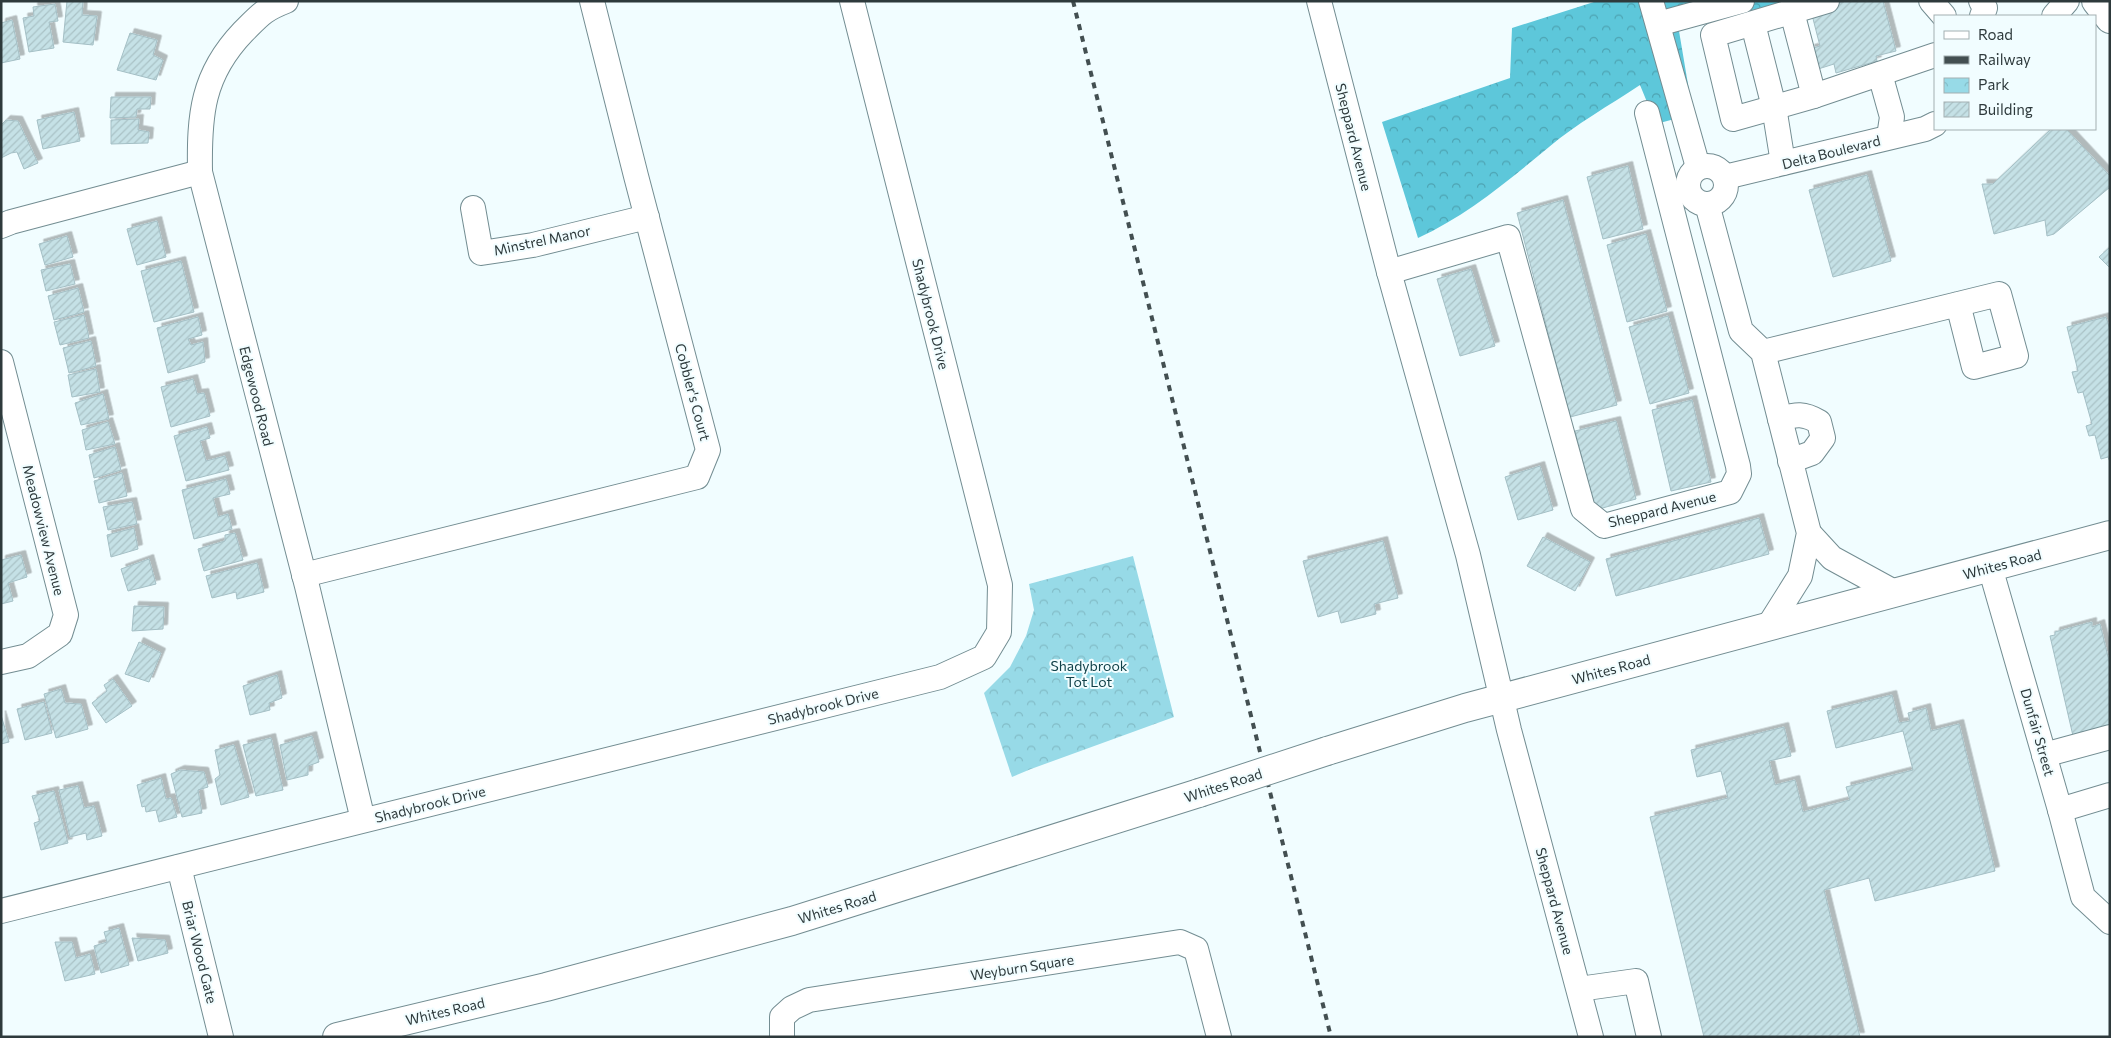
<svg xmlns="http://www.w3.org/2000/svg" width="2111" height="1038" font-family="Commissioner,sans-serif">
  <style>
    .forest { fill: url(#forest-crowns) }
    .park { fill: url(#park-crowns) }
    .building { fill: url(#building-hatch); stroke: #a4bfc5; filter: url(#shadow) }
    .lines { fill: none; stroke-linecap: round; stroke-linejoin: round }
    .minor-casing { stroke: #738d92; stroke-width: 26 }
    .major-casing { stroke: #738d92; stroke-width: 30 }
    .minor { stroke: #fff; stroke-width: 24 }
    .major { stroke: #fff; stroke-width: 28 }
    .rail { stroke: #434f51; stroke-width: 4; stroke-dasharray: 6 6; stroke-linecap: butt }
    .major-bridge-casing { stroke: #738d92; stroke-width: 30; stroke-linecap: butt }
    .major-bridge { stroke: #fff; stroke-width: 28 }
    .labels { text-anchor: middle; dominant-baseline: central; stroke-width: 4; stroke-linejoin: round; paint-order: stroke }
    .street-label { font-size: 14px; fill: #2e3a3c; stroke: #f1fdff }
    .park-label { font-size: 14px; fill: #11424a; stroke: #f1fdff }
  </style>
  <defs>
    <pattern id="forest-crowns" width="20" height="18" patternUnits="userSpaceOnUse" patternTransform="scale(1.25)"><rect width="20" height="18" fill="#5dc7da"/><path d="M2 6a3 3 0 1 1 6 0M12 15a3 3 0 1 1 6 0" fill="none" stroke="#4da3b2"/></pattern>
    <pattern id="park-crowns" width="20" height="18" patternUnits="userSpaceOnUse" patternTransform="scale(1.25)"><rect width="20" height="18" fill="#97dae7"/><path d="M2 6a3 3 0 1 1 6 0M12 15a3 3 0 1 1 6 0" fill="none" stroke="#82bcc7"/></pattern>
    <pattern id="building-hatch" width="6" height="6" patternUnits="userSpaceOnUse" patternTransform="scale(1.25)"><rect width="6" height="6" fill="#c5e1e6"/><path d="M-1 1l2-2M0 6l6-6M5 7l2-2" fill="none" stroke="#aac2c6"/></pattern>
    <filter id="shadow"><feDropShadow dx="4.5" dy="-4.5" stdDeviation="0" flood-color="#0004"/></filter>
  </defs>
  <rect width="100%" height="100%" fill="#f1fdff"/>
  <!-- forest -->
  <path class="forest" d="M 1597,1 L 1784,1 L 1679,31 L 1693,114 L 1656,124 L 1640,85 C 1610,105 1576,124 1549,147 C 1508,181 1466,216 1418,238 L 1382,122 L 1510,78 L 1512,28 Z"/>
  <!-- park -->
  <polygon class="park" points="1133,556 1174,717 1031,769 1012,777 984,693 1010,667 1026,636 1034,610 1029,584"/>
  <!-- building -->
  <g class="building">
    <polygon points="67,1 83,1 82,15 97,16 93,45 63,42"/>
    <polygon points="1846,1 1883,1 1896,51 1876,56 1877,61 1836,73 1834,64 1815,70 1810,49 1820,46 1811,11"/>
    <polygon points="55,4 58,21 49,22 54,48 29,52 23,18 34,16 33,7"/>
    <polygon points="12,20 20,59 1,63 1,23"/>
    <polygon points="130,33 157,40 153,55 163,60 156,80 117,70"/>
    <polygon points="111,97 151,97 150,109 137,109 136,117 110,118"/>
    <polygon points="74,112 80,141 43,149 37,120"/>
    <polygon points="139,119 138,130 149,132 148,143 111,144 111,120"/>
    <polygon points="6,120 18,121 38,163 24,169 17,152 11,153 1,158 1,125"/>
    <polygon points="2051,129 2066,129 2110,176 2110,187 2054,234 2047,236 2045,220 1994,234 1982,184 1993,184"/>
    <polygon points="1628,166 1643,229 1603,239 1587,177"/>
    <polygon points="1867,175 1891,261 1833,277 1809,190"/>
    <polygon points="1563,200 1617,405 1570,417 1517,213"/>
    <polygon points="157,221 166,257 137,265 127,229"/>
    <polygon points="1646,234 1667,311 1627,322 1607,245"/>
    <polygon points="67,236 73,257 45,265 39,244"/>
    <polygon points="2110,247 2110,268 2099,257"/>
    <polygon points="181,261 194,312 154,322 141,271"/>
    <polygon points="70,264 75,284 46,291 41,270"/>
    <polygon points="1471,269 1495,346 1460,356 1437,279"/>
    <polygon points="78,288 84,312 54,320 48,296"/>
    <polygon points="84,315 89,338 60,345 54,322"/>
    <polygon points="1668,316 1689,393 1650,404 1629,327"/>
    <polygon points="198,317 202,335 188,339 191,345 203,342 205,362 168,373 157,328"/>
    <polygon points="2106,317 2110,330 2110,462 2108,457 2101,459 2095,435 2089,436 2086,426 2092,424 2083,392 2078,393 2072,372 2078,371 2067,327"/>
    <polygon points="91,341 96,366 69,373 63,348"/>
    <polygon points="96,369 100,392 72,397 68,375"/>
    <polygon points="193,379 197,394 204,393 210,416 171,427 161,387"/>
    <polygon points="103,394 109,419 81,425 75,403"/>
    <polygon points="1692,400 1711,482 1671,491 1652,410"/>
    <polygon points="1616,421 1636,499 1595,510 1575,431"/>
    <polygon points="108,422 115,444 86,450 82,430"/>
    <polygon points="207,427 210,438 200,441 206,461 225,456 229,470 186,481 174,436"/>
    <polygon points="115,447 121,470 94,478 89,455"/>
    <polygon points="1540,466 1553,510 1518,520 1505,477"/>
    <polygon points="122,473 127,496 99,503 94,481"/>
    <polygon points="226,479 230,494 213,498 218,517 228,514 232,529 194,539 182,490"/>
    <polygon points="132,502 137,524 108,530 103,507"/>
    <polygon points="1759,518 1769,554 1616,596 1606,559"/>
    <polygon points="134,528 138,549 111,557 107,535"/>
    <polygon points="235,533 243,560 204,571 198,549 225,541 225,535"/>
    <polygon points="1543,537 1590,562 1575,591 1527,566"/>
    <polygon points="1383,541 1398,598 1374,604 1376,614 1341,623 1338,611 1318,617 1303,561"/>
    <polygon points="21,555 27,577 8,583 13,601 1,604 1,560"/>
    <polygon points="149,559 156,584 128,591 121,569"/>
    <polygon points="257,563 264,592 237,599 236,592 212,598 206,576"/>
    <polygon points="134,606 164,607 163,629 132,631"/>
    <polygon points="2092,622 2092,627 2100,624 2110,665 2110,726 2073,736 2050,636 2055,635 2055,632"/>
    <polygon points="139,642 161,653 149,682 125,674"/>
    <polygon points="277,675 282,698 269,703 270,710 250,715 243,686"/>
    <polygon points="113,679 132,706 106,723 92,703 107,691 104,685"/>
    <polygon points="61,689 65,703 81,704 88,729 56,738 44,694"/>
    <polygon points="1892,695 1899,723 1910,721 1908,713 1926,708 1931,731 1959,724 1995,871 1875,901 1869,878 1824,890 1860,1037 1704,1037 1650,817 1728,798 1721,771 1697,777 1691,750 1784,727 1791,756 1769,761 1775,785 1795,780 1803,812 1850,800 1846,787 1913,770 1903,731 1836,748 1827,711"/>
    <polygon points="44,702 52,733 25,740 17,709"/>
    <polygon points="1,715 9,742 1,744"/>
    <polygon points="312,736 319,762 308,766 308,775 287,780 280,745"/>
    <polygon points="271,738 283,790 256,796 243,745"/>
    <polygon points="234,745 249,797 221,805 215,779 220,775 215,750"/>
    <polygon points="180,770 204,772 208,787 198,790 202,813 182,817 171,774"/>
    <polygon points="161,778 166,799 171,798 177,817 159,822 156,810 146,812 145,806 142,807 137,785"/>
    <polygon points="78,786 84,808 94,806 102,836 87,840 86,833 70,837 59,790"/>
    <polygon points="54,791 68,843 41,850 34,823 40,821 32,796"/>
    <polygon points="119,928 129,965 101,973 94,946 107,942 104,932"/>
    <polygon points="132,938 165,940 168,953 138,961"/>
    <polygon points="55,942 72,942 76,958 90,954 95,974 65,981"/>
  </g>
  <g class="lines">
    <defs>
      <g id="minor">
        <path d="M 286,1 C 263,10 260,15 243,32 C 202,75 199,115 200,172 L 307,586 L 363,820"/>
        <polyline points="1319,1 1389,272 1468,555 1509,730 1591,1037"/>
        <polyline points="1651,1 1698,167"/>
        <polyline points="1827,1 1713,35 1733,119 1814,96 1935,55"/>
        <polyline points="1931,1 1944,16"/>
        <polyline points="1981,1 1985,8 1982,16"/>
        <polyline points="1792,12 1814,96"/>
        <polyline points="2054,16 2067,1"/>
        <polyline points="1658,24 1742,1"/>
        <polyline points="1753,24 1774,107 1783,163"/>
        <polyline points="1880,74 1892,117 1889,137"/>
        <circle cx="1707" cy="185" r="19"/>
        <polyline points="1725,177 1925,129 1935,124"/>
        <polyline points="1707,204 1741,331 1763,352 1809,533 1800,576 1768,627"/>
        <polyline points="473,208 481,253 533,245 647,217"/>
        <polyline points="1,226 11,222 200,172"/>
        <polyline points="1389,272 1508,237 1583,509 1604,526 1730,492 1739,474 1738,466 1647,113"/>
        <polyline points="1763,352 1999,294 2016,356 1974,367 1958,304"/>
        <polyline points="1,362 66,615 60,634 28,656 1,662"/>
        <path d="M 1780,419 C 1796,414 1804,413 1819,422 L 1823,438 L 1812,453 L 1790,461"/>
        <polyline points="1809,533 1832,558 1896,593"/>
        <polyline points="1990,567 2060,810 2083,897 2110,922"/>
        <polyline points="304,575 697,477 708,450 636,176 592,1"/>
        <polyline points="2044,755 2110,737"/>
        <polyline points="2060,810 2110,795"/>
        <polyline points="179,867 221,1037"/>
        <polyline points="1,911 940,677 984,657 999,632 1000,585 852,1"/>
        <polyline points="1579,989 1636,981 1649,1037"/>
        <polyline points="782,1037 782,1017 792,1008 809,1000 1180,942 1196,949 1219,1037"/>
      </g>
      <g id="major">
        <polyline points="2096,1 2110,19"/>
        <polyline points="1327,751 1465,708 2110,535"/>
        <polyline points="337,1037 546,987 792,921 1199,793"/>
      </g>
    </defs>
    <!-- minor casing -->
    <use href="#minor" class="minor-casing"/>
    <!-- major casing -->
    <use href="#major" class="major-casing"/>
    <!-- minor -->
    <use href="#minor" class="minor"/>
    <!-- major -->
    <use href="#major" class="major"/>
    <!-- rail -->
    <polyline class="rail" points="1073,1 1331,1037"/>
    <defs>
      <polyline id="major-bridge" points="1199,793 1327,751"/>
    </defs>
    <!-- major-bridge casing -->
    <use href="#major-bridge" class="major-bridge-casing"/>
    <!-- major-bridge -->
    <use href="#major-bridge" class="major-bridge"/>
  </g>
  <g class="labels">
    <!-- street labels -->
    <g class="street-label">
      <text transform="translate(1354 137) rotate(76)">Sheppard Avenue</text>
      <text transform="translate(1831 152) rotate(-14)">Delta Boulevard</text>
      <text transform="translate(542 240) rotate(-12)">Minstrel Manor</text>
      <text transform="translate(931 314) rotate(76)">Shadybrook Drive</text>
      <text transform="translate(693 392) rotate(75)">Cobbler's Court</text>
      <text transform="translate(257 396) rotate(76)">Edgewood Road</text>
      <text transform="translate(1662 509) rotate(-14)">Sheppard Avenue</text>
      <text transform="translate(44 530) rotate(76)">Meadowview Avenue</text>
      <text transform="translate(2002 564) rotate(-15)">Whites Road</text>
      <text transform="translate(1611 669) rotate(-15)">Whites Road</text>
      <text transform="translate(823 706) rotate(-14)">Shadybrook Drive</text>
      <text transform="translate(2038 732) rotate(74)">Dunfair Street</text>
      <text transform="translate(1223 785) rotate(-18)">Whites Road</text>
      <text transform="translate(430 804) rotate(-14)">Shadybrook Drive</text>
      <text transform="translate(1555 901) rotate(75)">Sheppard Avenue</text>
      <text transform="translate(837 907) rotate(-17)">Whites Road</text>
      <text transform="translate(200 952) rotate(76)">Briar Wood Gate</text>
      <text transform="translate(1022 967) rotate(-9)">Weyburn Square</text>
      <text transform="translate(445 1011) rotate(-13)">Whites Road</text>
    </g>
    <!-- park labels -->
    <g class="park-label">
      <text x="1089" y="665">Shadybrook<tspan x="1089" dy="16">Tot Lot</tspan></text>
    </g>
  </g>
  <!-- border -->
  <rect width="2111" height="1038" fill="none" stroke="#2e3a3c" stroke-width="5"/>
  <!-- legend -->
  <rect x="1934" y="15" width="162" height="115" fill="#f1fdff" stroke="#a3afb1"/>
  <rect x="1944" y="31" width="25" height="8" fill="#ffffff" stroke="#a3afb1"/>
  <text x="1978" y="40" font-size="15" fill="#2e3a3c">Road</text>
  <rect x="1944" y="56" width="25" height="8" fill="#434f51" stroke="#a3afb1"/>
  <text x="1978" y="65" font-size="15" fill="#2e3a3c">Railway</text>
  <rect x="1944" y="78" width="25" height="15" fill="url(#park-crowns)" stroke="#a3afb1"/>
  <text x="1978" y="90" font-size="15" fill="#2e3a3c">Park</text>
  <rect x="1944" y="102" width="25" height="15" fill="url(#building-hatch)" stroke="#a3afb1"/>
  <text x="1978" y="115" font-size="15" fill="#2e3a3c">Building</text>
</svg>
